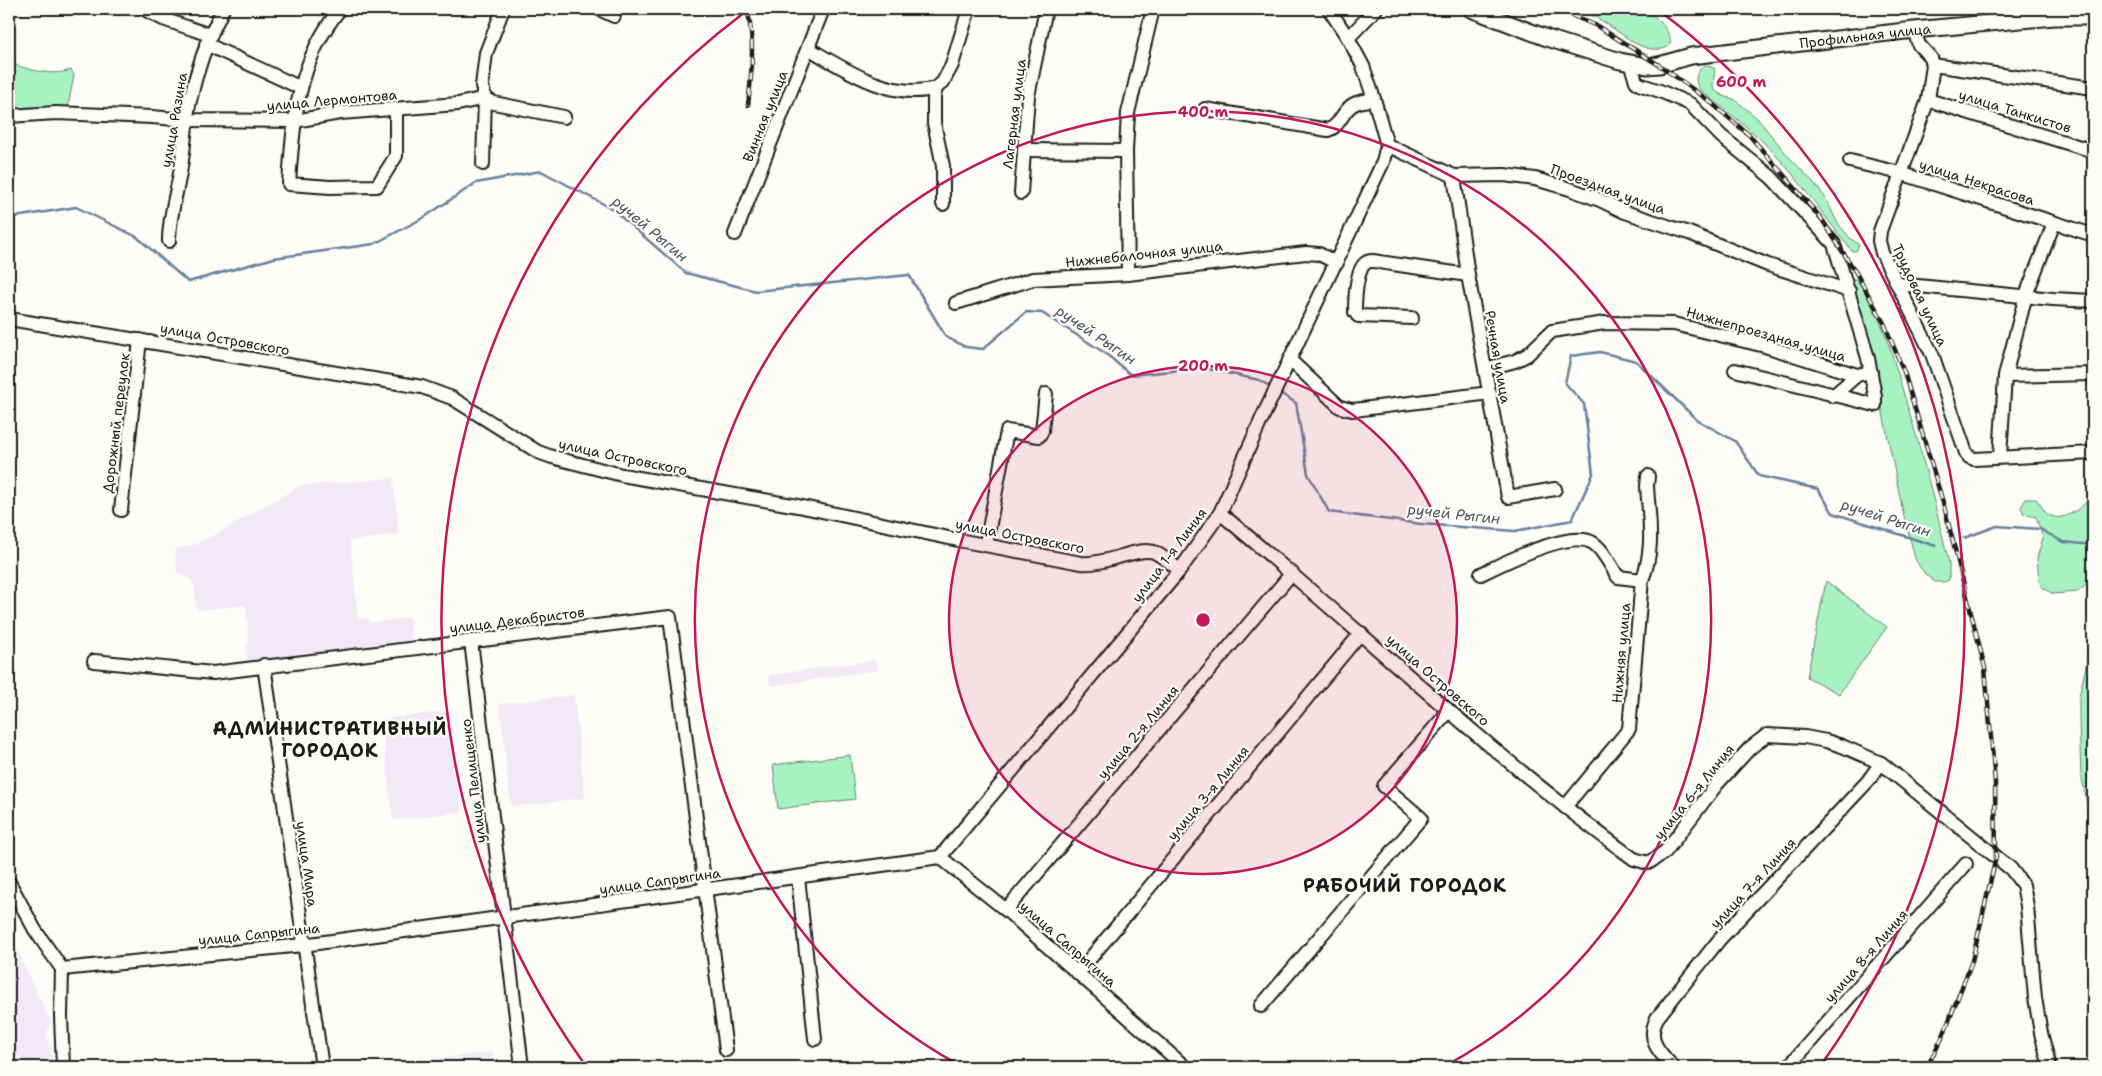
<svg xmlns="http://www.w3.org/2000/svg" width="2102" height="1076" font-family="'Shantell Sans',sans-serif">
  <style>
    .built { fill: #efeaf6 }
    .green { fill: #a8f2c1; stroke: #62876e }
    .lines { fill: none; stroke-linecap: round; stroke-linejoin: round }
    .stream { stroke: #66809c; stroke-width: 2.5 }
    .minor-casing { stroke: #1c1c1c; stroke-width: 16 }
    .major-casing { stroke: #1c1c1c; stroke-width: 19 }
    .minor { stroke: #fdfcf7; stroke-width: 12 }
    .major { stroke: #fdfcf7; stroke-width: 15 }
    .rail-casing { stroke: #1c1c1c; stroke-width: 4.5 }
    .rail { stroke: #fdfcf7; stroke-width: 2.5; stroke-dasharray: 8; stroke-linecap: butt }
    .ring { fill: none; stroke: #c2185b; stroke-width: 2.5 }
    .labels { text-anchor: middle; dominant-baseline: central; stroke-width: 4.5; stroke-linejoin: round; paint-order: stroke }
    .street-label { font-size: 14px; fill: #1c1c1c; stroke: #fdfcf7 }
    .water-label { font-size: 15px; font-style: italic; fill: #475667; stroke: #fdfcf7 }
    .district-label { font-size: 19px; font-weight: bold; letter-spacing: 1px; fill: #1c1c1c; stroke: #fdfcf7 }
    .centre { fill: #c2185b; stroke: #fdfcf7; stroke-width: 2.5 }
    .ring-label { font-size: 15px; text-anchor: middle; font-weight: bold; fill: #c2185b; stroke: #fdfcf7; stroke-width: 4.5; stroke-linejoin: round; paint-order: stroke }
  </style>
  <rect width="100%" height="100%" fill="#fdfcf7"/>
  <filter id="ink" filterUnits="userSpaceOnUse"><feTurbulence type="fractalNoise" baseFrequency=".02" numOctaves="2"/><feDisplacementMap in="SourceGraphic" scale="10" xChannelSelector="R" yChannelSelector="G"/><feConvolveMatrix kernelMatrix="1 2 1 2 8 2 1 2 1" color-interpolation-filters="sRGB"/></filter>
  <g filter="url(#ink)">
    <!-- built -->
    <g class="built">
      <polygon points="393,478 399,534 350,541 358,619 369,618 370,623 409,617 412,640 372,645 373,649 368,650 367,646 261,661 248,666 246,645 249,644 246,605 197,610 194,585 191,579 177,572 175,549 197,544 215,535 300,486"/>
      <polygon points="875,660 877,670 770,686 769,675"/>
      <polygon points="574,695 585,798 511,807 500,704"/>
      <polygon points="450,711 462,812 393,820 381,719"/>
      <polygon points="9,933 50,1021 47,1035 54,1067 9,1067"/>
      <polygon points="493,1052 495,1067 366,1067"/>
    </g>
    <!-- green -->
    <g class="green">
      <path d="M 1578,9 C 1590,9 1636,6 1644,10 C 1660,16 1690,53 1652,49 C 1634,47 1618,30 1602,21 C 1595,16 1586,14 1578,9 Z"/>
      <path d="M 9,63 C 27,69 52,77 71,70 L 74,75 L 68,107 L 9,111 Z"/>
      <path d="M 1705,65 L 1714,68 C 1716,76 1711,82 1714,90 L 1725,97 L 1734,99 L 1757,118 L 1789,157 L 1814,183 L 1825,197 L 1837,222 L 1849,237 L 1859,245 L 1856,251 L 1852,251 C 1825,218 1801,181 1770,149 C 1749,127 1724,109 1700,90 C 1693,81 1696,71 1705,65 Z"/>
      <path d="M 1853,279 L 1856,279 C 1882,314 1893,357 1905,398 C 1922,453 1936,508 1949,563 L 1949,580 L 1944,582 L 1935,582 L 1925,574 L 1916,561 L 1904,517 L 1872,359 L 1852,281 Z"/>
      <path d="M 2093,496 L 2093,575 L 2083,588 L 2077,592 L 2053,594 L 2043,588 L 2039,581 L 2037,558 L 2043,538 L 2036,517 L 2024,514 L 2021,507 L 2026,499 L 2036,499 C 2040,503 2042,508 2045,512 C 2061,527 2081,507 2093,496 Z"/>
      <polygon points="1826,581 1887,627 1839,694 1807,677"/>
      <polygon points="2093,635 2093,832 2081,774 2079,720 2079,697"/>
      <polygon points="850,755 855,799 778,809 773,765"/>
    </g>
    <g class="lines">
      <!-- stream -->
      <g class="stream">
        <polyline points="9,218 76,207 137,237 188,282 274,258 374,244 423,218 476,183 541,171 611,208 686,273 756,291 909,275 946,337 966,347 983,349 1026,312 1042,313 1105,353 1131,375 1204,368 1259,380 1273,388"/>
        <polyline points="1280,393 1296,403 1308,474 1329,512 1421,524 1515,531 1572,520 1593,474 1584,404 1565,383 1571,356 1600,352 1636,361 1697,420 1735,441 1759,476 1818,489 1833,513 1936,546"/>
        <polyline points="1964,538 1997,526 2040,529 2063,542 2093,545"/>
      </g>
      <defs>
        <g id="minor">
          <polyline points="144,9 163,19 210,35"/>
          <path d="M 340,9 C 298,60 293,120 289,184 L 330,187 L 377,186 L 396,156 L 396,110"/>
          <polyline points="599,9 614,16"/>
          <polyline points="1329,9 1348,38"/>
          <polyline points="1914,30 1919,45 1931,58 1933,65 1928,100 1880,231 1879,241 1882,253 1932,354 1966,453 1969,457 1974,459 2093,453"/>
          <polyline points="206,44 301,88"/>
          <path d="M 808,48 C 846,70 891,101 936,88"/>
          <polyline points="1630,63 1636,81 1639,84 1660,91 1690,104 1721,136 1771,177 1834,244 1868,358 1875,396 1875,405 1735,370"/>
          <polyline points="1933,65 2093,88"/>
          <polyline points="1928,100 2093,151"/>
          <path d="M 1205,109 L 1328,130 C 1341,126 1342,110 1354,104 C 1360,101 1368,100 1374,99"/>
          <polyline points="9,116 56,113 152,117 187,120 295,121 340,113 458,104 485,98 494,103 564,117"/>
          <polyline points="1387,145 1454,176 1504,175 1535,179 1570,189 1600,200 1625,212 1689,233 1768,265 1849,291"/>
          <polyline points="1024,150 1126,151"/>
          <polyline points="1850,161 1900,173 2093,235"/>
          <polyline points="483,164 485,98 482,86 486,53 503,9"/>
          <polyline points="1454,176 1468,275 1508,497 1555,489"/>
          <polyline points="1021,193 1028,96 1046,9"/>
          <polyline points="943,204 943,166 934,123 934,96 936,88 943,82 952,65 969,9"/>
          <polyline points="735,234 823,9"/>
          <path d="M 169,241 C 169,218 176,196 180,173 C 184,151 185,128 189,105 C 196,71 207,40 223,9"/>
          <polyline points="1128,274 1126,151 1128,113 1153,9"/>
          <polyline points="1897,284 2053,299 2093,301"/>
          <polyline points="956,303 1033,279 1128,274 1306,253 1319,254 1337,263"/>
          <path d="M 1412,318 L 1358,316 L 1355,312 C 1355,301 1356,267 1367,262 C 1371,260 1375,261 1379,262 L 1468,275"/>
          <path d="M 9,319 L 422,387 L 452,398 L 538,452 L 552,457 L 622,475 L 798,506 L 958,540 L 1081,563 C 1104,566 1139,546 1154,552 C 1163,556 1171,564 1180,570"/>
          <polyline points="1290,360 1340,407 1352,410 1362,409 1490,393"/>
          <polyline points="1485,369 1515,361 1527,355 1552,331 1605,323 1674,324 1765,346 1857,375 1871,372"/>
          <polyline points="2005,376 2093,374"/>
          <polyline points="1833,396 1857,375"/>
          <polyline points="2000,457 2005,376 2026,295 2054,223"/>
          <polyline points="121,510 140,340"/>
          <path d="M 1220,513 C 1358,628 1488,753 1634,859 L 1648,863 L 1665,852 L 1717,784 L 1750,748 L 1767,735 L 1805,737 L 1826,741 L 1842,746 L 1881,763 L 2011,869 L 2023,885 L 2027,906 L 2035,998 L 2041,1033 L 2050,1067"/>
          <polyline points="986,545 1007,431 1039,436 1042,431 1046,394"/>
          <path d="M 1481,574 C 1503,563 1571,529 1593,543 C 1604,550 1611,567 1618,577 L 1642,580"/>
          <polyline points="471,641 522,1067"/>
          <polyline points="94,661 213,673 670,617 726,1050"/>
          <polyline points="264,665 322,1067"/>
          <path d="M 1565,807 L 1629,729 L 1642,580 C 1655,549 1649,519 1647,486 L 1648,476"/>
          <polyline points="940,857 1180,570 1220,513 1263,416 1383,162 1387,145 1374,99 1363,66 1348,38 1376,9"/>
          <polyline points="798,877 815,1039"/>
          <polyline points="9,882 35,930 62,969"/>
          <polyline points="1006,910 1292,573"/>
          <polyline points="62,969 303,945 940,857 1006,910 1185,1067"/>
          <polyline points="62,969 61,1016 63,1067"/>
          <polyline points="1078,973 1361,633"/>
          <polyline points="1261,1006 1421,818 1384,786 1449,711"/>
          <path d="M 1673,1067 C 1659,1052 1646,1040 1657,1018 L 1719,940 L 1868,781 L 1881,763"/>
          <polyline points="1788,1067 1966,864"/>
        </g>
        <g id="major">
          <path id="s1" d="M 1471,9 L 1547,38 L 1620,61 L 1647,66 L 1659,65 L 1691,56 L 1914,30 L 2054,17 L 2093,17"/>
        </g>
      </defs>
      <!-- minor casing -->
      <use href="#minor" class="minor-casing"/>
      <!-- major casing -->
      <use href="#major" class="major-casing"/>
      <!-- minor -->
      <use href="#minor" class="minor"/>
      <!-- major -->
      <use href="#major" class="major"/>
      <defs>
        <g id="rail">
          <path d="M 747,9 C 755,40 752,73 748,105"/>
          <polyline points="1557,9 1597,26 1659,65 1708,100 1749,135 1821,218 1855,271 1884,323 1904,372 1944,506 1985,668 1995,783 1996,857 1972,961 1943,1036 1927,1067"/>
        </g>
      </defs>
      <!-- rail casing -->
      <use href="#rail" class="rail-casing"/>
      <!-- rail -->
      <use href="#rail" class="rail"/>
    </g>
  </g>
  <!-- distance rings -->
  <circle cx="1203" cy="620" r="254" fill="#c2185b" fill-opacity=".12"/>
  <g class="ring">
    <circle cx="1203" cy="620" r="254"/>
    <path d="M961 1066A508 508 0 1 1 1445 1066"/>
    <path d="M583 1062A761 761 0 0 1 745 12M1661 12A761 761 0 0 1 1823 1062"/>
  </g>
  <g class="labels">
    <!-- street labels -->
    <g class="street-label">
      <text stroke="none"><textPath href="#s1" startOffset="406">Профильная улица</textPath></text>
      <text transform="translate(332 100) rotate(-5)">улица Лермонтова</text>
      <text transform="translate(2015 111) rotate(17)">улица Танкистов</text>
      <text transform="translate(1014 114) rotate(-83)">Лагерная улица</text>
      <text transform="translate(765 116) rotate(-68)">Винная улица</text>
      <text transform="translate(174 120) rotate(-80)">улица Разина</text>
      <text transform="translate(1977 182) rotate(18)">улица Некрасова</text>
      <text transform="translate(1608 189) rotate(20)">Проездная улица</text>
      <text transform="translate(1144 254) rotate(-6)">Нижнебалочная улица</text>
      <text transform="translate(1920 295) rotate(65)">Трудовая улица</text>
      <text transform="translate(1766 334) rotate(16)">Нижнепроездная улица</text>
      <text transform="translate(225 339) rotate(10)">улица Островского</text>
      <text transform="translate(1498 357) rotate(80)">Речная улица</text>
      <text transform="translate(116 423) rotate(-83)">Дорожный переулок</text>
      <text transform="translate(623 457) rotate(12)">улица Островского</text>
      <text transform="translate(1020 536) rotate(11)">улица Островского</text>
      <text transform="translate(1169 555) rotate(-53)">улица 1-я Линия</text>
      <text transform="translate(517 620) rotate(-7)">улица Декабристов</text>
      <text transform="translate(1621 653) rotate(-85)">Нижняя улица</text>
      <text transform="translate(1438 680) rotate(41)">улица Островского</text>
      <text transform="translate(1138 732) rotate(-50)">улица 2-я Линия</text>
      <text transform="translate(473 781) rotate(-97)">улица Пелищенко</text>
      <text transform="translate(1694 792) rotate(-51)">улица 6-я Линия</text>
      <text transform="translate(1208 793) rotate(-50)">улица 3-я Линия</text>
      <text transform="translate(307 864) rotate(82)">улица Мира</text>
      <text transform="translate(660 881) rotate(-8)">улица Сапрыгина</text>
      <text transform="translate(1753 883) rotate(-47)">улица 7-я Линия</text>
      <text transform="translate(259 934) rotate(-6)">улица Сапрыгина</text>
      <text transform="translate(1068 944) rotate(41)">улица Сапрыгина</text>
      <text transform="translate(1866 956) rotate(-49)">улица 8-я Линия</text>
    </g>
    <!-- water labels -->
    <g class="water-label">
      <text transform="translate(650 229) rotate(40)">ручей Рыгин</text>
      <text transform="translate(1096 335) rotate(34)">ручей Рыгин</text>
      <text transform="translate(1454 514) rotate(6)">ручей Рыгин</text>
      <text transform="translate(1886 518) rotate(18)">ручей Рыгин</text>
    </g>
    <!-- district labels -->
    <g class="district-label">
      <text x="330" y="728">АДМИНИСТРАТИВНЫЙ<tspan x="330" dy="22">ГОРОДОК</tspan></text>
      <text x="1405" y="885">РАБОЧИЙ ГОРОДОК</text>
    </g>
  </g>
  <circle cx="1203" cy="620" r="8" class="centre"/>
  <g class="ring-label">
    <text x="1741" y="87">600 m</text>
    <text x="1203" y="117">400 m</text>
    <text x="1203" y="371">200 m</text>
  </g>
  <!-- margin -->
  <rect width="2102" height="1076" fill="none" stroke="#fdfcf7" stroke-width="30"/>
  <rect x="15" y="15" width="2072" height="1046" fill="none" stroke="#1c1c1c" stroke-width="2" filter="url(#ink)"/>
</svg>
